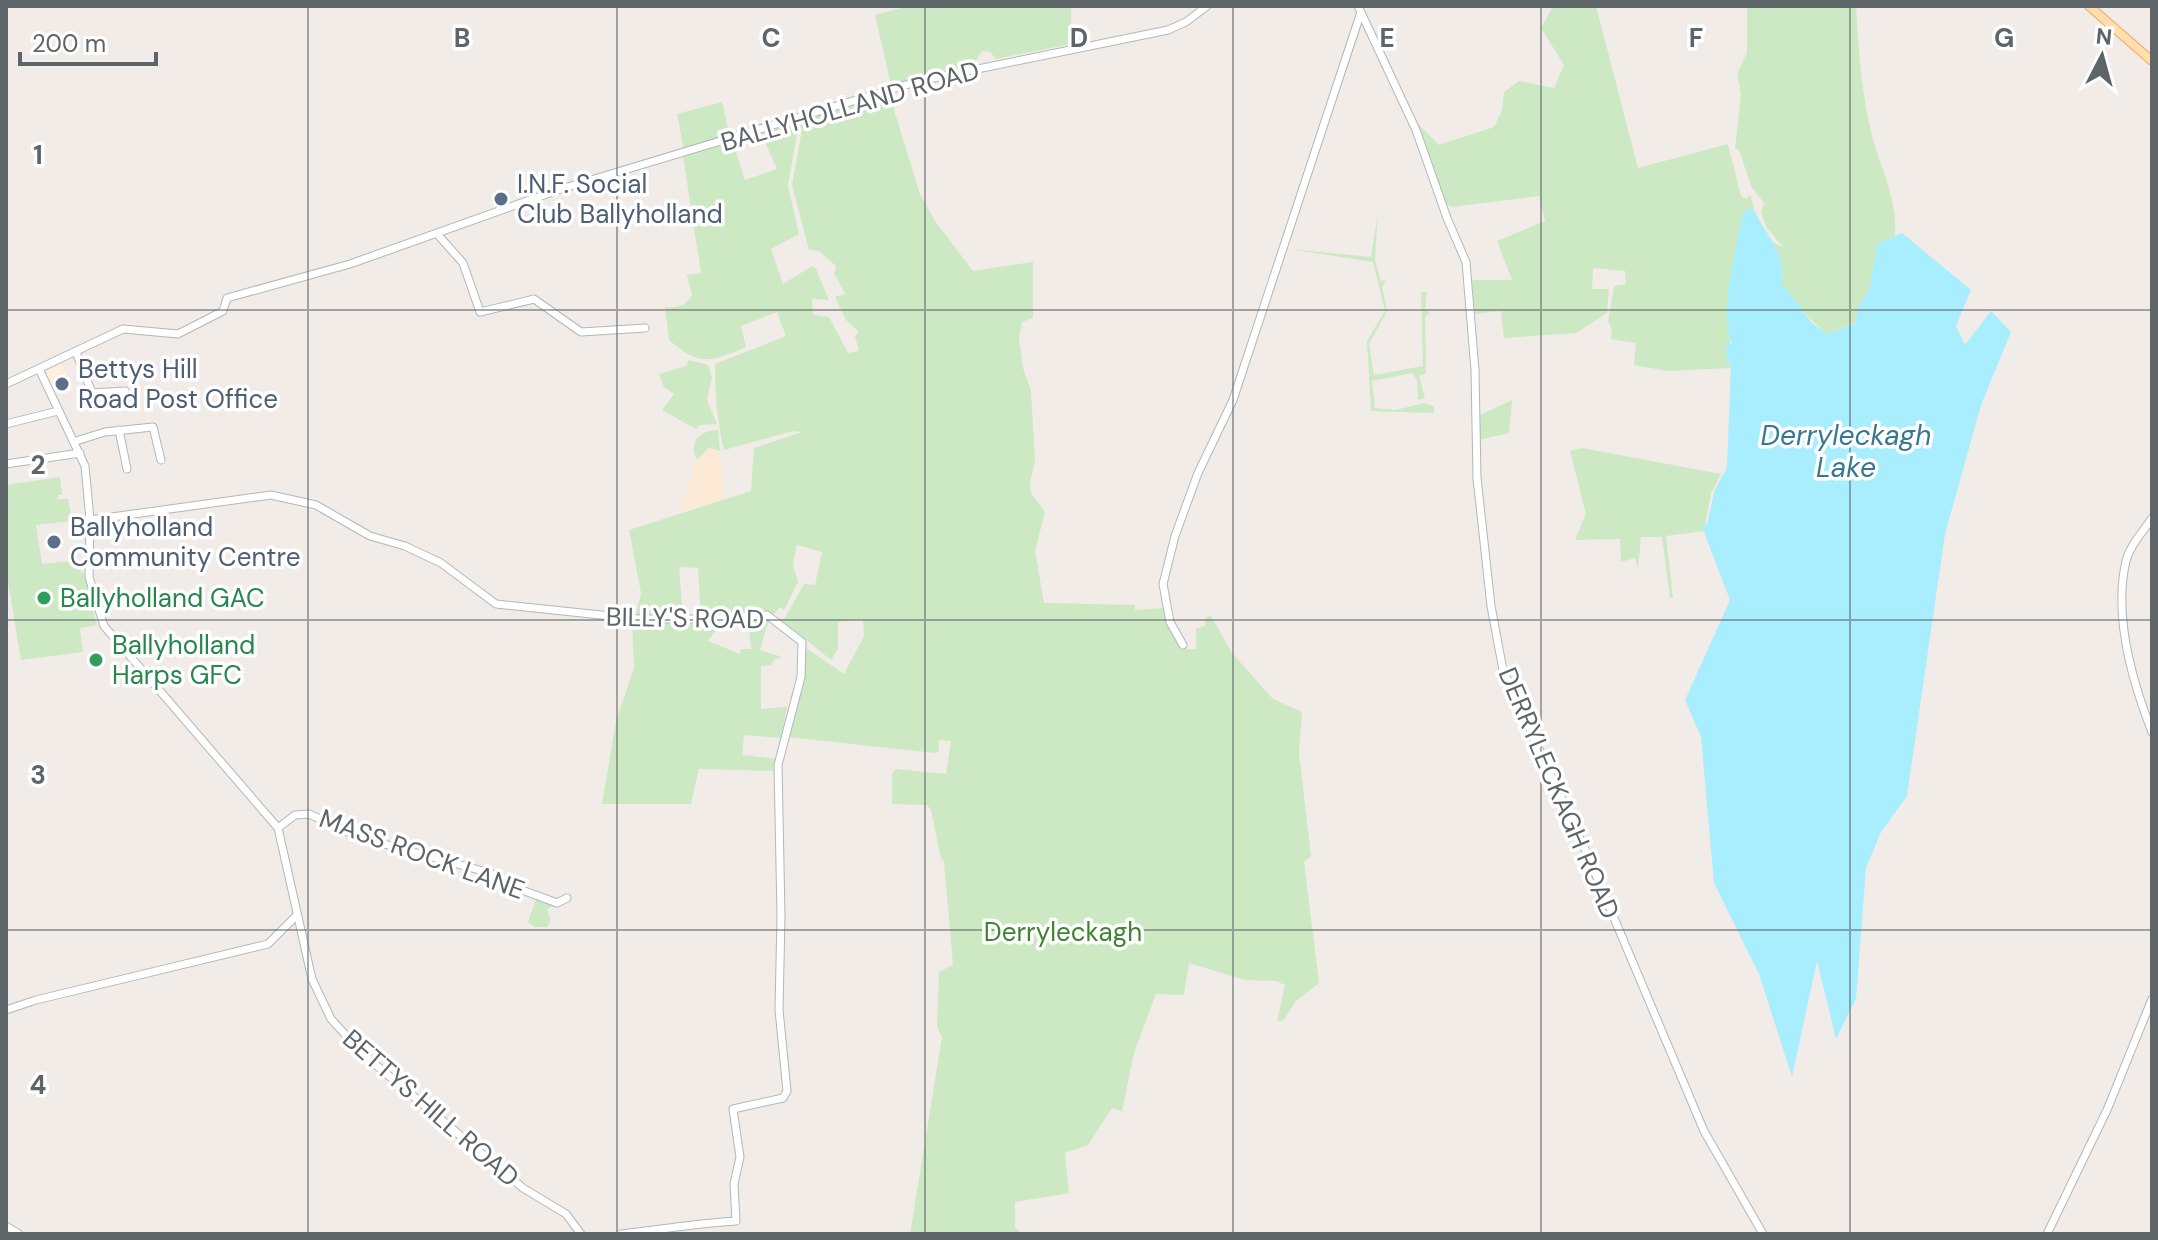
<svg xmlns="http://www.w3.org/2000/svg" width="2158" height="1240" font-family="'DM Sans',sans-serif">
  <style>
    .commercial { fill: #ffefde }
    .green { fill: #cce9c3 }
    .sand { fill: #fcead7 }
    .water { fill: #a9eeff }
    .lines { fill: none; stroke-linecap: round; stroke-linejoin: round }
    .minor-casing { stroke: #b2b7ba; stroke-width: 9 }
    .major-casing { stroke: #f6a65b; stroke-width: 10 }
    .minor { stroke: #fff; stroke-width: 7 }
    .major { stroke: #ffdfae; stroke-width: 8 }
    .grid { fill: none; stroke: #5e6568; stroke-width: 2; stroke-opacity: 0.55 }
    .service-dot { fill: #5c6f8a; stroke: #fff; stroke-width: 3 }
    .leisure-dot { fill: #2e9e5b; stroke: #fff; stroke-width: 3 }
    .labels { text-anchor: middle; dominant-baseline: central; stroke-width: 7; stroke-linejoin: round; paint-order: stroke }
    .street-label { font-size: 26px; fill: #5e6568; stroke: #fff }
    .service-label { font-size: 26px; fill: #4e5e75; stroke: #fff; text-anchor: start }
    .leisure-label { font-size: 26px; fill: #27864d; stroke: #fff; text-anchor: start }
    .park-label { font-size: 26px; fill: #418231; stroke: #fff }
    .water-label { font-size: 28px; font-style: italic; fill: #367891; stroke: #fff }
    .grid-label { font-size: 26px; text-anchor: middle; font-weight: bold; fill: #5e6568; stroke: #fff; stroke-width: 7; stroke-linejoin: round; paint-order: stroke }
  </style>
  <rect width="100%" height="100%" fill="#f1ece7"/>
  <!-- commercial -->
  <polygon class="commercial" points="62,363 72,391 53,394 46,373"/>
  <!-- green -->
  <g class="green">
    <polygon points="909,6 1071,6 1071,44 996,59 990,52 982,51 973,65 891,85 875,15"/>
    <polygon points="1553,6 1596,6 1638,168 1728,144 1741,196 1747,199 1750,195 1755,212 1749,208 1728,298 1731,368 1668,371 1634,365 1636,343 1611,339 1612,329 1608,322 1614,286 1626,284 1625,271 1593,268 1592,289 1609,289 1607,313 1576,333 1504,338 1501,311 1475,314 1472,280 1512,280 1497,241 1545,221 1539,196 1452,207 1444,203 1417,123 1439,145 1494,127 1502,111 1504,92 1519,81 1554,88 1564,65 1541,28"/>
    <path d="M 1747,6 L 1856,6 C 1858,45 1861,84 1869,123 C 1877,162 1898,195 1895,236 L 1878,244 L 1870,287 L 1858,307 L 1857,322 L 1828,334 C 1816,326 1785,294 1780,280 C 1776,267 1779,256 1772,242 L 1784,248 L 1766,227 L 1761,211 L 1764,203 L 1751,186 L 1739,150 L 1735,149 L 1741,94 L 1737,74 L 1747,53 Z"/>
    <path d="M 889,94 L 920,194 L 935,221 L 973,271 L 1033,262 L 1033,318 L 1022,322 L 1019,338 L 1023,368 L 1031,391 L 1035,462 L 1030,482 L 1031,493 L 1045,512 L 1035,551 L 1044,603 L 1135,605 L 1135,610 L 1164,608 L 1170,627 L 1186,649 L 1196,649 L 1196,629 L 1205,626 L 1206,617 L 1211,616 L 1232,653 L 1273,699 L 1302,712 L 1299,753 L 1311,856 L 1304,862 L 1319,983 L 1296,1001 L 1283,1021 L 1277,1021 L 1285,985 L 1276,981 L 1245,980 L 1189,963 L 1184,995 L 1156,994 L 1134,1053 L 1122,1111 L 1112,1108 L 1088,1145 L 1065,1153 L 1069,1193 L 1015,1202 L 1015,1228 L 1023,1234 L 910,1234 L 942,1037 L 937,1027 L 939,972 L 953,965 L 944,861 L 941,859 L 931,810 L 927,805 L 892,804 L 892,774 L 896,769 L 946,774 L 951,741 L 939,740 L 939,751 L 935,753 L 788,737 L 804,676 L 806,648 L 844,674 L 864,636 L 863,619 L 838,622 L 838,649 L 831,660 L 783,621 L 804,584 L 815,585 L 822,552 L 797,545 L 793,565 L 798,582 L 784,610 L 780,607 L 774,614 L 701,615 L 698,568 L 679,567 L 683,618 L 635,617 L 641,593 L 629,530 L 751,491 L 754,448 L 802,432 L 793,431 L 724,450 C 717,418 715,397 715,364 L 786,336 L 777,312 L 741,326 L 746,347 C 711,362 700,367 669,340 L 665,307 C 678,308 686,306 692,295 L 687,275 L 701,273 L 683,156 L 732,140 L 745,180 L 777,169 L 761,133 L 794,121 L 797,134 L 788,186 L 799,234 L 771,249 L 783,284 L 812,266 L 816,269 L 829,300 L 812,299 L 813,315 L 829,317 L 848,353 L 859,351 L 855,336 L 859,332 L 846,320 L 835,297 L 845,294 L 834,273 L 836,266 L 819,251 L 809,250 L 792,185 L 801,135 L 800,119 Z"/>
    <polygon points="722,102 729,134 725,138 684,150 677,114"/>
    <polygon points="1378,213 1375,260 1381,281 1386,280 1382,287 1387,311 1369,344 1374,375 1423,366 1421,292 1427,292 1425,310 1430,313 1425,317 1426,373 1419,376 1425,398 1418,400 1417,380 1412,373 1372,381 1375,408 1395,410 1425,403 1434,407 1434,413 1371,411 1367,341 1385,311 1373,262 1289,249 1371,257"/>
    <polygon points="689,360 708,365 712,377 707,400 717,424 700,425 696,429 662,410 674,394 664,387 659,374 686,366"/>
    <polygon points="1512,400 1509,433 1479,440 1480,415"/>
    <path d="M 718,430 L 720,451 L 709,448 L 697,460 C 688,440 700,431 718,430 Z"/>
    <polygon points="1582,448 1721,474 1711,493 1704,531 1666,536 1673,598 1670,598 1662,537 1641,537 1638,569 1635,558 1621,562 1620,539 1575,540 1586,514 1570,451"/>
    <polygon points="60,477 62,495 58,495 58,499 68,499 72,521 36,525 42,564 71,561 84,574 97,625 80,628 83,652 21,660 6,569 6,485"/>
    <polygon points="753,617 769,619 760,650 782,657 773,660 772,665 761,666 761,709 787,707 781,738 744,735 742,755 776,759 773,771 699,769 691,804 602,804 616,721 634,668 632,620 723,620 708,641 740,654 741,649 751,649 748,620"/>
    <polygon points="536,899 554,904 547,910 551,919 547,927 535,927 528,922"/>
  </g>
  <!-- sand -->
  <polygon class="sand" points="709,448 720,451 724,499 679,512 695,463"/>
  <!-- water -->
  <path class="water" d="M 1749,208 L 1755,212 C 1765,233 1789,258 1781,282 L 1812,323 L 1828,334 L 1856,323 L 1858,307 L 1870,287 L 1877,244 L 1902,233 L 1971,290 L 1956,326 L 1965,345 L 1991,311 L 2011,332 L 1981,405 L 1945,534 L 1907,796 L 1881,832 L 1866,868 L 1856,999 L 1836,1039 L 1817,961 L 1792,1077 L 1759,974 L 1714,883 L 1701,737 L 1685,700 L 1730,600 L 1702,527 L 1707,524 L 1715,489 L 1727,468 L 1731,363 L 1727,362 L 1726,343 L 1732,343 C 1717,316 1738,243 1743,212 Z"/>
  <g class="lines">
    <defs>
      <g id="minor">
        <polyline points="1358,6 1416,130 1447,218 1466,262 1475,370 1477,478 1491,606 1503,670 1587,854 1704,1131 1763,1234"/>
        <polyline points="438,235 463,263 480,312 534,299 581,332 645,328"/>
        <polyline points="76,352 92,393 125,391"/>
        <polyline points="40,371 85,466 90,520 89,577 104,626 278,828 312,979 331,1019 364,1055 523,1188 566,1214 581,1234"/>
        <polyline points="6,384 123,329 178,334 223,311 227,298 350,264 558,190 919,81 1168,30 1186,22 1207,6"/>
        <polyline points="6,424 58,411"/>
        <polyline points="119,430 127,469"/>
        <polyline points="76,441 105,432 153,427 161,460"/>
        <polyline points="6,464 80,453"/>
        <path d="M 2152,518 C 2143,532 2130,545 2126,561 C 2113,616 2132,681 2152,732"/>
        <path d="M 90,520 L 271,495 L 316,505 L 370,536 L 405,546 L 441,563 L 496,604 L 639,619 L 716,619 L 767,615 L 802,642 L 801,677 L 778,765 L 781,916 L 779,1010 L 787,1091 L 783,1098 L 733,1109 L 740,1157 L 734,1184 L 736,1221 C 697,1223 660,1230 621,1234"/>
        <polyline points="1183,645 1170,622 1163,584 1175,536 1198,473 1233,400 1361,12"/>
        <polyline points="278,828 295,815 309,814 359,837 490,873 506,884 557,903 567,898"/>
        <polyline points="6,1010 36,1000 268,944 296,916"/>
        <polyline points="6,1226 19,1234"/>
        <polyline points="2047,1234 2107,1110 2152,999"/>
      </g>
      <polyline id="major" points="2089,6 2152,61"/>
    </defs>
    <!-- minor casing -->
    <use href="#minor" class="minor-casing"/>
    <!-- major casing -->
    <use href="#major" class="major-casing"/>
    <!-- minor -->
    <use href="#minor" class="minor"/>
    <!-- major -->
    <use href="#major" class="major"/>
  </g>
  <!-- grid -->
  <path class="grid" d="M 308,6 L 308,1234M 617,6 L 617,1234M 925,6 L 925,1234M 1233,6 L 1233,1234M 1541,6 L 1541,1234M 1850,6 L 1850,1234M 6,310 L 2152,310M 6,620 L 2152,620M 6,930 L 2152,930"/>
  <!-- markers -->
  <g class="service-dot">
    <circle cx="501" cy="199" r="8"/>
    <circle cx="62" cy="384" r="8"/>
    <circle cx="54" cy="542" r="8"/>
  </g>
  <g class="leisure-dot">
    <circle cx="44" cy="598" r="8"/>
    <circle cx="96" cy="660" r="8"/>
  </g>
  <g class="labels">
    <!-- street labels -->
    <g class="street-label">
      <text transform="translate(850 106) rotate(-16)">BALLYHOLLAND ROAD</text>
      <text transform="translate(685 618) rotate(1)">BILLY'S ROAD</text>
      <text transform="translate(1559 793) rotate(67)">DERRYLECKAGH ROAD</text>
      <text transform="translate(422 854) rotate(20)">MASS ROCK LANE</text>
      <text transform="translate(431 1108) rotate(41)">BETTYS HILL ROAD</text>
    </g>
    <!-- service labels -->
    <g class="service-label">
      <text x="517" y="184">I.N.F. Social<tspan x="517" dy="30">Club Ballyholland</tspan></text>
      <text x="78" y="369">Bettys Hill<tspan x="78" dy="30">Road Post Office</tspan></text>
      <text x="70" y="527">Ballyholland<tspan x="70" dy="30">Community Centre</tspan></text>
    </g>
    <!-- leisure labels -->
    <g class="leisure-label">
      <text x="60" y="598">Ballyholland GAC</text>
      <text x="112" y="645">Ballyholland<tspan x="112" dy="30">Harps GFC</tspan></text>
    </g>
    <!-- park labels -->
    <g class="park-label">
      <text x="1063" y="932">Derryleckagh</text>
    </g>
    <!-- water labels -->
    <g class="water-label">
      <text x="1846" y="435">Derryleckagh<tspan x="1846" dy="32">Lake</tspan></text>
    </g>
  </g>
  <g class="grid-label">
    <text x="462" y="47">B</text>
    <text x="771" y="47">C</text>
    <text x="1079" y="47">D</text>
    <text x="1387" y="47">E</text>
    <text x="1696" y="47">F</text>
    <text x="2004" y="47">G</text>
    <text x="38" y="164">1</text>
    <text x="38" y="474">2</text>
    <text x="38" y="784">3</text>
    <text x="38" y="1094">4</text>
  </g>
  <!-- border -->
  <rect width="2158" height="1240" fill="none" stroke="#5e6568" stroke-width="16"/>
  <!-- north arrow -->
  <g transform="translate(2102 56) rotate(6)" stroke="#ffffff" stroke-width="6" paint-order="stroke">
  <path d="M0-6L14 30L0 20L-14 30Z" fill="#5e6568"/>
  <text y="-12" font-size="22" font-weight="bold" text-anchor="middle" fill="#5e6568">N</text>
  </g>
  <!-- scale -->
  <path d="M20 52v12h136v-12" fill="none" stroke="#5e6568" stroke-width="4"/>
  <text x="32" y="52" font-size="24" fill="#5e6568" stroke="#ffffff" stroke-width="6" paint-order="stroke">200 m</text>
</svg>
